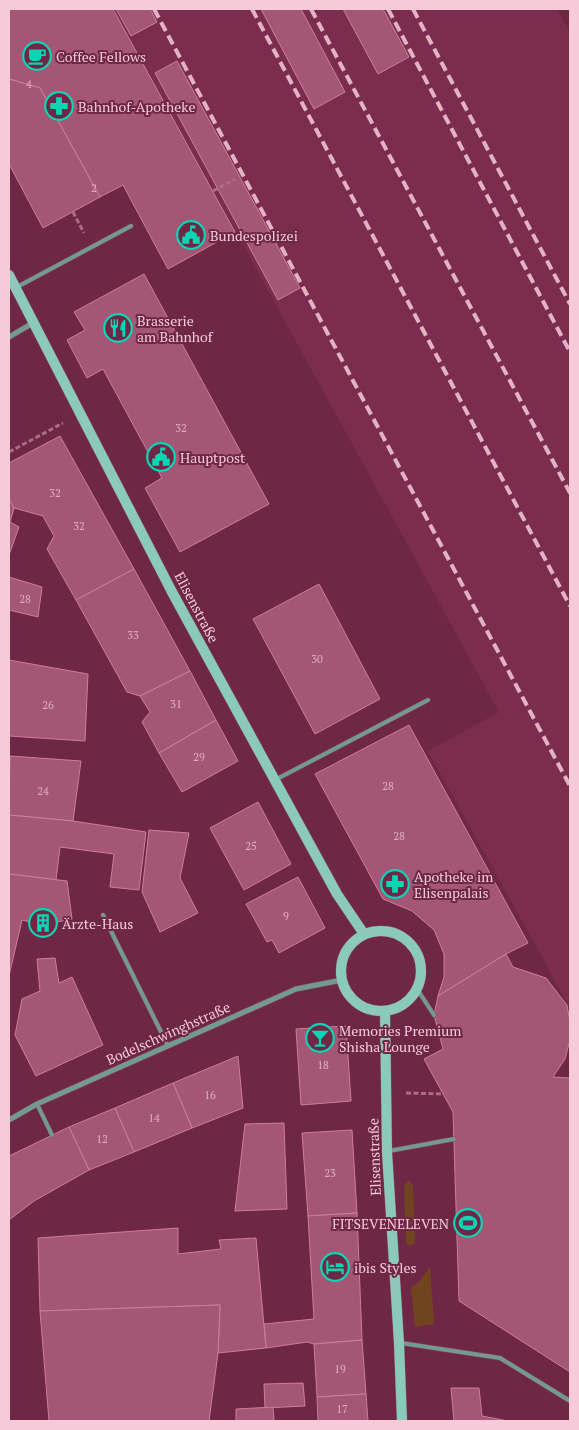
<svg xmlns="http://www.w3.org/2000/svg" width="579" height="1430" font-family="'PT Serif',serif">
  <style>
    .built { fill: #7c2d4f }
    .green { fill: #714420 }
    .building { fill: #a35774; stroke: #ce7e9b }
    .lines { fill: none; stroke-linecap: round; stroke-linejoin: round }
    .lane-casing { stroke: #894862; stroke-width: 5 }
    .street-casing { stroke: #894862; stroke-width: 6 }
    .secondary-casing { stroke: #894862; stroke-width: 11 }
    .path { stroke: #a96d84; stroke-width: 3; stroke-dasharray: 5 2.5; stroke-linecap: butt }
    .lane { stroke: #739a90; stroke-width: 4 }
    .street { stroke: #739a90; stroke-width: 5 }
    .secondary { stroke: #8bcaba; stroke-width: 10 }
    .rail { stroke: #e2b3c3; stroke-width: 4; stroke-dasharray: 10 5; stroke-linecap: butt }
    .labels { text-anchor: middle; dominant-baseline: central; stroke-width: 4; stroke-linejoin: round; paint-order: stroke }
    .number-label { font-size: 11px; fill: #e1adbf }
    .poi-label { font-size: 14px; fill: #f6cad8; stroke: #6e2745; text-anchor: start }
    .street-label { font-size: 14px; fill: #f6cad8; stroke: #6e2745 }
  </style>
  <rect width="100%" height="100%" fill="#6e2745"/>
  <!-- built -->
  <polygon class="built" points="114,9 557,9 570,33 570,1008 428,751 499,712"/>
  <!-- green -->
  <g class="green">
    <polygon points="410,1181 413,1186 415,1243 410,1246 406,1243 404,1187 406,1182"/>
    <polygon points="430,1267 434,1324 415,1327 411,1287 419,1282"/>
  </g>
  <!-- building -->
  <g class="building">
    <polygon points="9,9 113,9 235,232 168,269 123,185 100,197 40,88 9,79"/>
    <polygon points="116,9 150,9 157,22 131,36"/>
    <polygon points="261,9 301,9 345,92 314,109"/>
    <polygon points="343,9 383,9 409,57 378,74"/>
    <polygon points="177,61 300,288 278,300 155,73"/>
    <polygon points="9,79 40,88 100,197 43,228 9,164"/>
    <polygon points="144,274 269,504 180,552 145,488 162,478 103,369 87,378 67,340 85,330 74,312"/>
    <polygon points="60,436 134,569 76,600 47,549 54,536 43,516 14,508 9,499 9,463"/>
    <polygon points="9,499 14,508 10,522 19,527 9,555"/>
    <polygon points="134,569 190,671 140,696 127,692 76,600"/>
    <polygon points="9,577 42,587 38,617 9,610"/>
    <polygon points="319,584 380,699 315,734 253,619"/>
    <polygon points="9,660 88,674 85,741 9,736"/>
    <polygon points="190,671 216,720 159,753 142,722 150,712 140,696"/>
    <polygon points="216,720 238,761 182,792 159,753"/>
    <polygon points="409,725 528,943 506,954 438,996 444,977 444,954 434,930 412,911 383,899 315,774"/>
    <polygon points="10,756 81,761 73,821 9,815"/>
    <polygon points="258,802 291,864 244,890 210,828"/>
    <polygon points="9,815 73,821 146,832 139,890 110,887 114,854 60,847 56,880 9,874"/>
    <polygon points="149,830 189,833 180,878 198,913 160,932 142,892"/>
    <polygon points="9,874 67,881 72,919 42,925 22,920 9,976"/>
    <polygon points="298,877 325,928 279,953 272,940 267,942 246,904"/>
    <polygon points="506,954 513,967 546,978 567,1005 570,1022 570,1040 565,1059 553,1077 570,1078 570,1372 459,1301 453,1112 424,1059 443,1049 434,1015 438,996"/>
    <polygon points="55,958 59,983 72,977 103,1045 36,1076 15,1035 22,999 40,991 37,959"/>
    <polygon points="346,1026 351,1101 301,1105 296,1029"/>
    <polygon points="238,1056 243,1108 192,1128 173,1083"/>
    <polygon points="173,1083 192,1128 134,1152 115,1108"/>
    <polygon points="115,1108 134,1152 89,1170 69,1127"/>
    <polygon points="284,1123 287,1209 235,1211 245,1124"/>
    <polygon points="69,1127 89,1170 34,1201 9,1220 9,1156"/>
    <polygon points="352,1130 357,1213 308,1216 302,1133"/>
    <polygon points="357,1213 362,1340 314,1344 307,1342 266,1348 264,1324 314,1319 308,1216"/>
    <polygon points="178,1228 178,1254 221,1249 219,1240 256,1238 266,1348 218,1353 220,1305 40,1311 38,1238"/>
    <polygon points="220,1305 218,1353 209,1421 49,1421 40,1311"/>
    <polygon points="362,1340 366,1394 317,1397 314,1344"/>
    <polygon points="303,1383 305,1406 265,1408 264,1384"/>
    <polygon points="451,1388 479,1388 482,1416 508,1421 454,1421"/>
    <polygon points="366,1394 368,1421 318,1421 317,1397"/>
    <polygon points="273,1407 274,1421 236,1421 236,1409"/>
  </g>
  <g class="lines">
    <defs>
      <g id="lane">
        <polyline points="17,287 131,226"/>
        <polyline points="275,780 428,700"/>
        <polyline points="103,915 168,1046"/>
        <polyline points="417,989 434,1015"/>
        <polyline points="37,1104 52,1135"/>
        <polyline points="389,1151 454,1139"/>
        <polyline points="401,1343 500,1358 570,1401"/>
      </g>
      <g id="street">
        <polyline points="9,337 33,323"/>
        <polyline points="9,1120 37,1104 296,989 342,980"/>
      </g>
      <g id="secondary">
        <polyline points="9,275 172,592 337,894 364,934"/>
        <circle cx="381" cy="971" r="40"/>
        <polyline points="385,1011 387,1152 399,1343 402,1421"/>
      </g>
    </defs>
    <!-- lane casing -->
    <use href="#lane" class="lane-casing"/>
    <!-- street casing -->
    <use href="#street" class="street-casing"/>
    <!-- secondary casing -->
    <use href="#secondary" class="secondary-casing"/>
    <!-- path -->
    <g class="path">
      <polyline points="213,191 235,179"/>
      <polyline points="73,212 84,233"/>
      <polyline points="9,452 63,423"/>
      <polyline points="406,1093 443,1094"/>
    </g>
    <!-- lane -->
    <use href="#lane" class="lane"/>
    <!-- street -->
    <use href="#street" class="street"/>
    <!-- secondary -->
    <use href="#secondary" class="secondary"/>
    <!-- rail -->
    <g class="rail">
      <polyline points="154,9 570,786"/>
      <polyline points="252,9 570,606"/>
      <polyline points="311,9 570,493"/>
      <polyline points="388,9 570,352"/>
      <polyline points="413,9 570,304"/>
    </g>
  </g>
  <!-- icons -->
  <defs>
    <symbol id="cafe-ring" viewBox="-11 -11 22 22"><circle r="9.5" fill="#6e2745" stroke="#0cd5b5" stroke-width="1.5"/><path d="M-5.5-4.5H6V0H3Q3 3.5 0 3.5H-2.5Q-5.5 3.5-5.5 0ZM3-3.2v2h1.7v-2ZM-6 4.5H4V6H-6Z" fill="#0cd5b5"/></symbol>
    <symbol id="pharmacy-ring" viewBox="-11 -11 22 22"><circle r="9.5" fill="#6e2745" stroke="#0cd5b5" stroke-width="1.5"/><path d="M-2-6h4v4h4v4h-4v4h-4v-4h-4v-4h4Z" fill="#0cd5b5"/></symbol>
    <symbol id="civic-ring" viewBox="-11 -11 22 22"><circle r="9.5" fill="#6e2745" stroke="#0cd5b5" stroke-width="1.5"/><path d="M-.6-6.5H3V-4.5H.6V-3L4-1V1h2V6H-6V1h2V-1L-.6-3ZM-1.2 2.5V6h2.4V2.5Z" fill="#0cd5b5"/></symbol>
    <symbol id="restaurant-ring" viewBox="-11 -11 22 22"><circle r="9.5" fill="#6e2745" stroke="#0cd5b5" stroke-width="1.5"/><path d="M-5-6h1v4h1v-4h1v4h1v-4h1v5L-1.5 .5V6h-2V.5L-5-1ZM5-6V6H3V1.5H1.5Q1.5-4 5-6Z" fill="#0cd5b5"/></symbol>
    <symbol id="building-ring" viewBox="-11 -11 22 22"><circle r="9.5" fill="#6e2745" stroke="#0cd5b5" stroke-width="1.5"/><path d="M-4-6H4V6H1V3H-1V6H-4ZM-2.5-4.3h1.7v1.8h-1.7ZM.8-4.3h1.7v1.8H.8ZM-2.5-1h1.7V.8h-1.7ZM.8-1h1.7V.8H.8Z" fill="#0cd5b5"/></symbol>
    <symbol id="bar-ring" viewBox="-11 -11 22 22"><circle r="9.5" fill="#6e2745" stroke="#0cd5b5" stroke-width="1.5"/><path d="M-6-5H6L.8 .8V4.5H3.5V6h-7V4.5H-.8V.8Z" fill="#0cd5b5"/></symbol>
    <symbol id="stadium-ring" viewBox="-11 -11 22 22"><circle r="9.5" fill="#6e2745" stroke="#0cd5b5" stroke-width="1.5"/><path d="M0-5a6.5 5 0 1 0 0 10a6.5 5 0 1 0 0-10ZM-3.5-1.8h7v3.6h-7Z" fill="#0cd5b5"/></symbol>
    <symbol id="hotel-ring" viewBox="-11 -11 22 22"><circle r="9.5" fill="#6e2745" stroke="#0cd5b5" stroke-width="1.5"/><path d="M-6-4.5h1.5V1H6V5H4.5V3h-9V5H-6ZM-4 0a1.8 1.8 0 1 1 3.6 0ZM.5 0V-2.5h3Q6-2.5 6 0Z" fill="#0cd5b5"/></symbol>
  </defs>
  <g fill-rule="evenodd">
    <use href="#cafe-ring" x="21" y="40" width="32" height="32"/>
    <use href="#pharmacy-ring" x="43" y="90" width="32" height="32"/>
    <use href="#civic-ring" x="175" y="219" width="32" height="32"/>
    <use href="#restaurant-ring" x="102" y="312" width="32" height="32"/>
    <use href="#civic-ring" x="145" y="441" width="32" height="32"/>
    <use href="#pharmacy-ring" x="379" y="868" width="32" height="32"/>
    <use href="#building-ring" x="27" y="907" width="32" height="32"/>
    <use href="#bar-ring" x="304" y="1022" width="32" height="32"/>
    <use href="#stadium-ring" x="452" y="1207" width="32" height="32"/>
    <use href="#hotel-ring" x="319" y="1251" width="32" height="32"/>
  </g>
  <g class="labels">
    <!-- number labels -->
    <g class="number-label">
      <text x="29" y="84">4</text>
      <text x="94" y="188">2</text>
      <text x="181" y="428">32</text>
      <text x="55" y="493">32</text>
      <text x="79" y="526">32</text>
      <text x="25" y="599">28</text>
      <text x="133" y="635">33</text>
      <text x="317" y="659">30</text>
      <text x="176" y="704">31</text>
      <text x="48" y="705">26</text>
      <text x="199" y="757">29</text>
      <text x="388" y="786">28</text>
      <text x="43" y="791">24</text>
      <text x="399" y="836">28</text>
      <text x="251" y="846">25</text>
      <text x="286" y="916">9</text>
      <text x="323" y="1065">18</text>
      <text x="210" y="1095">16</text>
      <text x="154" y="1118">14</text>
      <text x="102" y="1139">12</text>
      <text x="330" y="1173">23</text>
      <text x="340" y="1369">19</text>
      <text x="342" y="1409">17</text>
    </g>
    <!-- poi labels -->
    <g class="poi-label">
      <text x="56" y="56">Coffee Fellows</text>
      <text x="78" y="106">Bahnhof-Apotheke</text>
      <text x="210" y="235">Bundespolizei</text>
      <text x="137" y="320">Brasserie<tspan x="137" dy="16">am Bahnhof</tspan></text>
      <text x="180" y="457">Hauptpost</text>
      <text x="414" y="876">Apotheke im<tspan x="414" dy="16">Elisenpalais</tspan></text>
      <text x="62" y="923">Ärzte-Haus</text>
      <text x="339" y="1030">Memories Premium<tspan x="339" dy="16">Shisha Lounge</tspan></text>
      <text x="449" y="1223" text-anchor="end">FITSEVENELEVEN</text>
      <text x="354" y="1267">ibis Styles</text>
    </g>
    <!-- street labels -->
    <g class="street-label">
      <text transform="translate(197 607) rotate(62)">Elisenstraße</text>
      <text transform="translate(168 1033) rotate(-24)">Bodelschwinghstraße</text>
      <text transform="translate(374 1157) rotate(-92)">Elisenstraße</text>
    </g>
  </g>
  <!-- border -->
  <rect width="579" height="1430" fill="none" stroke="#f6cad8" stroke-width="20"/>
</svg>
